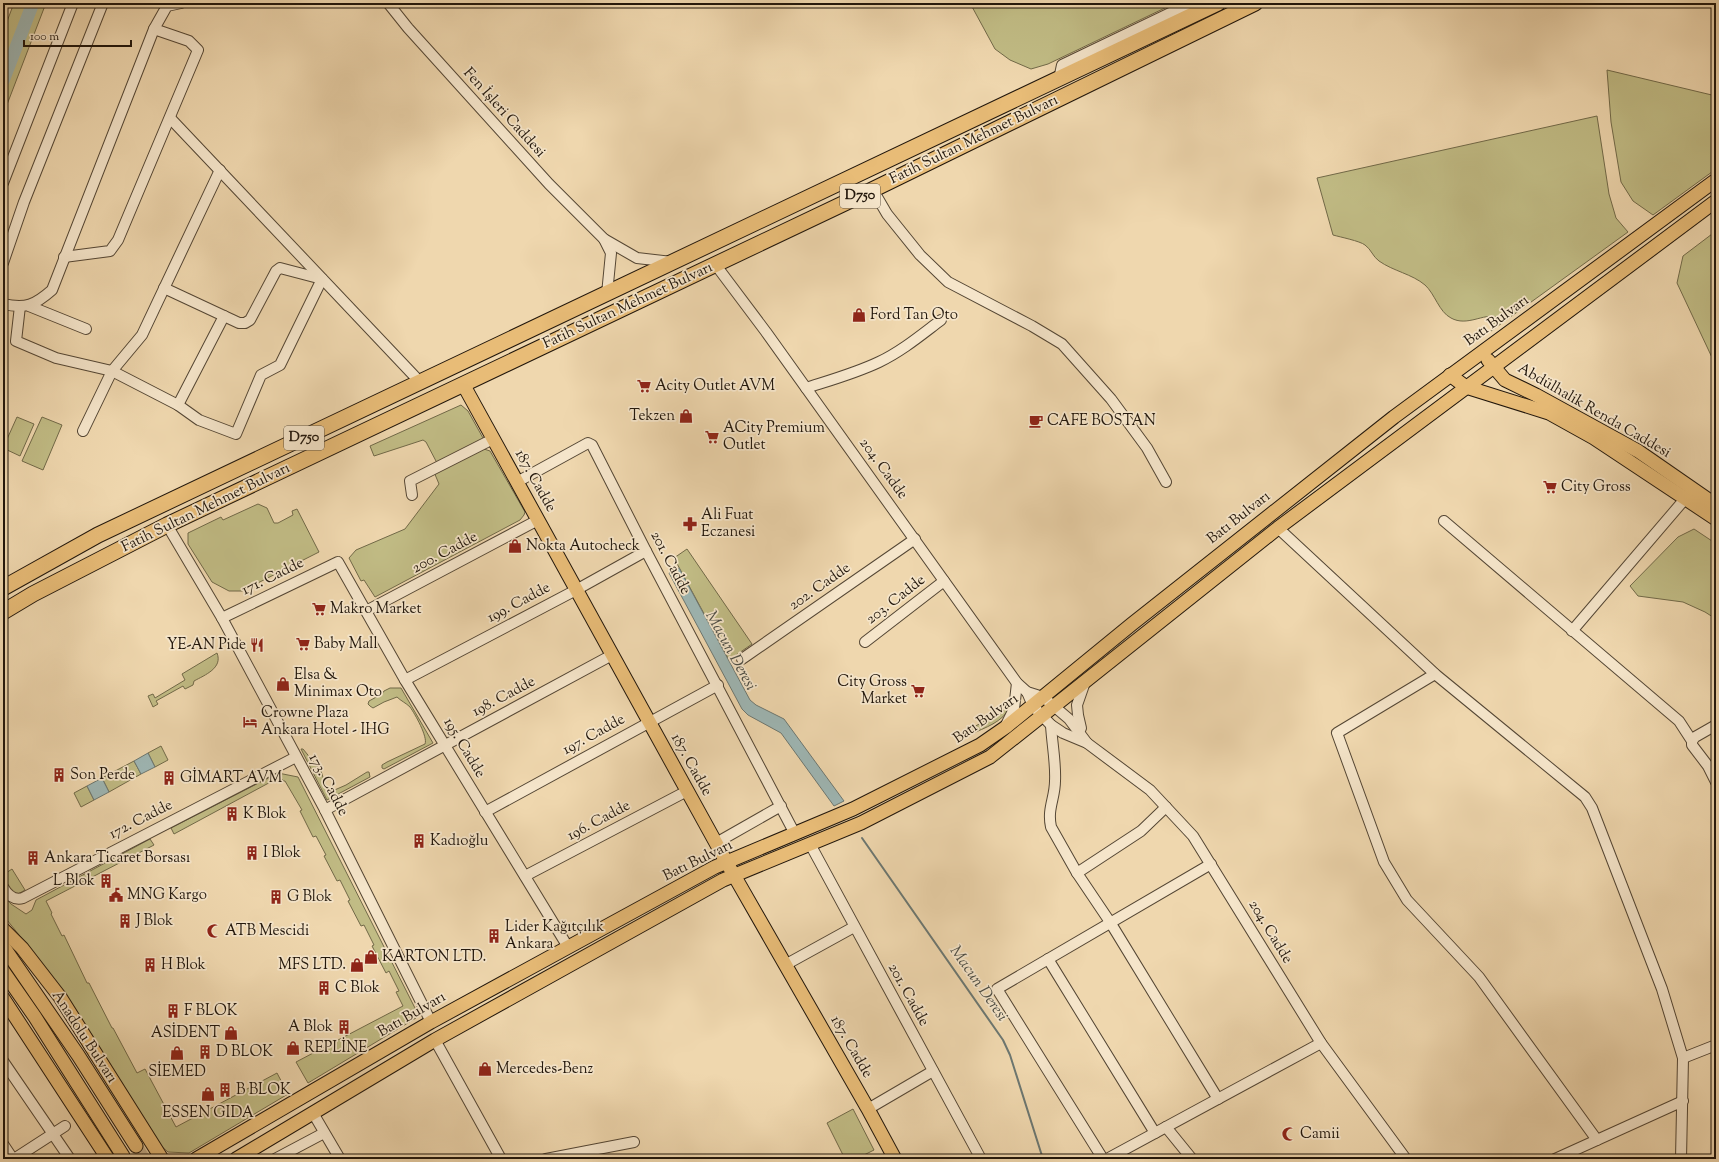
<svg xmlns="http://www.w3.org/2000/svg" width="1719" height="1162" font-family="'Sorts Mill Goudy',serif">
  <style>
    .green { fill: #c1bc85; stroke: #716948 }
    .water { fill: #9eb7b5; stroke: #6c7771 }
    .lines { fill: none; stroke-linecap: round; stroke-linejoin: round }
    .stream { stroke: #6c7771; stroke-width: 2 }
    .river { stroke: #9eb7b5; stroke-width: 13 }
    .major-tunnel { stroke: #c6b08d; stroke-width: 13; stroke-dasharray: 13 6; stroke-linecap: butt }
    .minor-casing { stroke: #544634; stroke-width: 12 }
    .major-casing { stroke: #21160b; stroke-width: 15 }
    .highway-casing { stroke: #21160b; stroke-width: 17 }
    .minor { stroke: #f5e5ca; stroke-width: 10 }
    .major { stroke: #e8bc77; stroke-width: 13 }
    .highway { stroke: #e8bc77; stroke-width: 15 }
    .labels { text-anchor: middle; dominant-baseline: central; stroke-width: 3.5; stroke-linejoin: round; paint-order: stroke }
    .shield { fill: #f5e5ca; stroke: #615444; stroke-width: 1 }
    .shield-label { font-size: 14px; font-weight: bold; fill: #21160b }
    .street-label { font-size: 15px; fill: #21160b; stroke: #f5e5ca }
    .poi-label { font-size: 15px; fill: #21160b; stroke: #f5e5ca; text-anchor: start }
    .water-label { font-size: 16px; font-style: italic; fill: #4d4e46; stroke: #f5e5ca }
  </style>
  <rect width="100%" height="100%" fill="#efd7ae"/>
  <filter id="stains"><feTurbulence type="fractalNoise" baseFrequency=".005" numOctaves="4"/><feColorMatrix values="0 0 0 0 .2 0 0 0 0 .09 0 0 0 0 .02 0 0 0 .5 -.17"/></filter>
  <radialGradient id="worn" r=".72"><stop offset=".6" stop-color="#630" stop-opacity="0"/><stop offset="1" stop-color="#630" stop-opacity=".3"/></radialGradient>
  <!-- green -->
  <g class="green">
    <polygon points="14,3 46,3 3,115 3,32"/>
    <polygon points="970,3 1162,3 1167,7 1048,64 1031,69 1010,60 995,49"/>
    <polygon points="1607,70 1716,96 1716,169 1653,215 1633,201 1621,182 1611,122"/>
    <path d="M 1597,116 L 1609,194 L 1616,218 L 1628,232 L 1491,331 L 1496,317 C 1484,313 1467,327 1451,318 C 1439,312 1435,294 1425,285 C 1412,274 1393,271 1379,261 C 1373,257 1371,249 1365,245 C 1360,241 1340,237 1333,235 L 1317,178 Z"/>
    <polygon points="1716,231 1716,366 1677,283 1683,256"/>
    <polygon points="461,405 468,411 483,438 482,440 437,463 426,442 423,440 374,456 370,446"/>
    <polygon points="17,417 34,424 20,456 3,448"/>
    <polygon points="42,417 62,425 43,470 22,461"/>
    <polygon points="484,449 490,451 525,512 524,515 520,520 375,597 364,580 361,581 349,558 356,550 405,529 439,484 434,472"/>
    <polygon points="258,504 267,508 274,523 278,523 293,515 292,511 297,509 319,552 242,591 229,591 212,582 188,544 188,533 221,517 223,520"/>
    <polygon points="1694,529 1712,541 1716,551 1716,619 1705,612 1683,602 1638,596 1630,586 1678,537"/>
    <polygon points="687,549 752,644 729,660 674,558"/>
    <path d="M 217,653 C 223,668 205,675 194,681 L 193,685 L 185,689 L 183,686 L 156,701 L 158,704 L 153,707 L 148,696 L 153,694 L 155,698 L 185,680 L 182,674 Z"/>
    <path d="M 390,688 L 401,688 L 433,743 L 384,769 L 382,768 L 382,765 L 387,762 L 425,744 C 428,737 415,714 410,707 C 406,703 401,701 397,697 L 384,702 L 373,708 L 370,706 L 368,704 L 369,701 L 382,694 L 384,691 Z"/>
    <path d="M 1010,703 L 1011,706 C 1002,723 986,727 969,735 L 966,731 L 1002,712 Z"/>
    <polygon points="161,746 168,760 155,767 148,753"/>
    <polygon points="301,749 303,749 321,771 327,790 330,792 346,785 367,772 369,772 370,777 327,800"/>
    <polygon points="134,761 141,774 109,792 102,778"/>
    <polygon points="278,773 298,777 417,1012 416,1018 308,1083 296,1062 403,1006 396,992 399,991 389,971 386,973 372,946 374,945 364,925 361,926 348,901 350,900 340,880 337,881 324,856 326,855 316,836 313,837 300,811 302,810 285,781 283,781 282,779 279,780 278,778 174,834 171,828"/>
    <polygon points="87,786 94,800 81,807 74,793"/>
    <polygon points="150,839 154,845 46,901 52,913 51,914 62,936 64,935 87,983 89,983 112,1028 113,1028 137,1073 145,1069 176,1127 277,1073 288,1094 189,1153 168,1152 160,1145 48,971 3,915 3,895 11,904 26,914 32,910 36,900"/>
    <polygon points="12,869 25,890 18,894 12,892 3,877 3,875"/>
    <polygon points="853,1109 874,1150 856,1159 845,1159 827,1123"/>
  </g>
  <!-- water -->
  <g class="water">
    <polygon points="679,568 750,700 756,705 784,719 844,801 834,806 781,733 748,715 742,709 669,573"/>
    <polygon points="148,753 155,767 141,774 134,761"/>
    <polygon points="102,778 109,792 94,800 87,786"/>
  </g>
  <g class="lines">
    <!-- stream -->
    <polyline class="stream" points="862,838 1003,1040 1010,1055 1043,1159"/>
    <!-- river -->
    <polyline class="river" points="3,81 33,3"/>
    <!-- major-tunnel -->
    <polyline class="major-tunnel" points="136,1146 144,1159"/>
    <defs>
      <g id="minor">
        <polyline points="388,3 408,28 549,184 604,239 637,258 672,262"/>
        <polyline points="1059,79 1062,65 1191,3"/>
        <polyline points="170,118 420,382"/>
        <polyline points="3,183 73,3"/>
        <polyline points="873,190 887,214 920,255 948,282 1032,326 1062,344 1111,399 1147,448 1166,482"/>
        <polyline points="604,239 611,253 607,294"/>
        <polyline points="64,257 110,251 118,240 198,50 189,41 154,29"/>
        <polyline points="3,263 24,202 103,3"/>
        <polyline points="715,264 766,332 1017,683 1027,692 1043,697 1069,719 1087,743"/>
        <polyline points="164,288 239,323 245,323 250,320 276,271 280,268 322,279"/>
        <path d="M 3,304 C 26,309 35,305 52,290 L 154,29 L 167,6 L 181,3"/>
        <polyline points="20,306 16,341 56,358 112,371 178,405 199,420 236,434 261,375 280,365 322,279"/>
        <polyline points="29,306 86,329"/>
        <path d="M 806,388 C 831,380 856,373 879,362 C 902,351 921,335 941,320"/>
        <polyline points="178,405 224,316"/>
        <polyline points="83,431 112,371 142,335 220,170"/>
        <polyline points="517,482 588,443 592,445 646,551 795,834"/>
        <polyline points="412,495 410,481 493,439"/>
        <polyline points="1444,521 1679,721 1692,741"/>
        <polyline points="167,525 222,618 325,810 431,1022"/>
        <polyline points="1278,528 1435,674 1585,797 1592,808 1662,989 1683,1058 1681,1159"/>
        <polyline points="366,611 538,520"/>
        <polyline points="222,618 338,562 405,680 568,947"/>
        <polyline points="1572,631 1690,493"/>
        <polyline points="865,642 944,581"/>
        <polyline points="742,659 915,539"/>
        <polyline points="1435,674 1337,733 1384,862 1407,900 1479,977 1597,1140"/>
        <polyline points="405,680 576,590 646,551"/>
        <polyline points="1027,692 1033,706 1051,725 1063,733 1087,743 1150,790 1193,836 1321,1043 1406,1159"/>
        <polyline points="1006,725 1014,709 1017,683"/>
        <path d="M 1051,725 C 1052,744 1056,763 1055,781 C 1055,798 1047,809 1051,827 L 1077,873 L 1110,922 L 1218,1099"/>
        <polyline points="1716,725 1695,737 1692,741 1692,745 1708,766 1716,782"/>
        <polyline points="1079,732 1081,728 1078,715 1077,705 1085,682"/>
        <polyline points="325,810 612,655"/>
        <polyline points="485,812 718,685"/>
        <polyline points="716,843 781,806"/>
        <polyline points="810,844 981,1159"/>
        <polyline points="1077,873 1141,831 1166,807"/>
        <polyline points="525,876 687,791"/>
        <path d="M 3,887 C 7,894 14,901 23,898 L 296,757"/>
        <polyline points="1048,959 1155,1133"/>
        <polyline points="785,965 854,927"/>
        <polyline points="435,1040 501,1159"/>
        <polyline points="1683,1058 1716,1045"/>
        <polyline points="3,1061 70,1159"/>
        <polyline points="868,1109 933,1071"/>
        <polyline points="313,1113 340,1159"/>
        <polyline points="1166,1127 1192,1159"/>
        <polyline points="3,1144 13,1159"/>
        <polyline points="14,1159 65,1126"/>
        <polyline points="275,1159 324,1133"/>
        <polyline points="546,1159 634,1142"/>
        <polyline points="1103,1159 997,989 1211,864"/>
        <polyline points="1107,1159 1321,1043"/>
        <polyline points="1555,1159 1683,1101"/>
      </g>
      <g id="major">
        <polyline points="1488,360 1505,380 1536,395 1638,451 1716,505"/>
        <polyline points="1450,375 1466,387 1549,413 1594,438 1716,519"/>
        <polyline points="463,384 727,863 868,1109 895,1159"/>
        <polyline points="3,929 22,948 60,997 162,1159"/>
        <polyline points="3,946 78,1055 136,1146"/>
        <polyline points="3,971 35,1017 123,1156"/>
        <polyline points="3,998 108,1159"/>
        <polyline points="196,1159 431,1022 715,867 853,809 980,745 1006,727 1132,624 1394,417 1716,180"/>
        <polyline points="236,1159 435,1040 723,880 861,823 990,757 1278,528 1716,201"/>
      </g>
      <g id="highway">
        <polyline points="3,588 98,535 1218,3"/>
        <polyline points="3,612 33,594 167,525 870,191 1255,3"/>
      </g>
    </defs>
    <!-- minor casing -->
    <use href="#minor" class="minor-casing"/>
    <!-- major casing -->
    <use href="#major" class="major-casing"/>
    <!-- highway casing -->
    <use href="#highway" class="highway-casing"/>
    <!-- minor -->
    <use href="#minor" class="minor"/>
    <!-- major -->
    <use href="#major" class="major"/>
    <!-- highway -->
    <use href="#highway" class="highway"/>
  </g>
  <!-- icons -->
  <defs>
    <symbol id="shop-bare" viewBox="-9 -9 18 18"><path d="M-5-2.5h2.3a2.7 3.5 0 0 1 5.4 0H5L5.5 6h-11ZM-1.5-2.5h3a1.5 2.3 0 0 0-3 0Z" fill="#8f2418" stroke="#f5e5ca" stroke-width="2.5" paint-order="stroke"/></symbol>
    <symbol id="supermarket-bare" viewBox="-9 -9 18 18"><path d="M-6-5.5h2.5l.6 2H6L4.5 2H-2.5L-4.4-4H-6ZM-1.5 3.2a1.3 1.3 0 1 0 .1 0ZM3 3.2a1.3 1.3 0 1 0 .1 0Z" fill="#8f2418" stroke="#f5e5ca" stroke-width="2.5" paint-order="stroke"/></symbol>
    <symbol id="cafe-bare" viewBox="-9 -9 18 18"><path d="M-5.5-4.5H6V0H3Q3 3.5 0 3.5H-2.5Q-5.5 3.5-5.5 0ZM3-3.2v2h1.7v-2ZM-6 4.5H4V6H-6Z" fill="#8f2418" stroke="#f5e5ca" stroke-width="2.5" paint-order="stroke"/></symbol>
    <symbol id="pharmacy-bare" viewBox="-9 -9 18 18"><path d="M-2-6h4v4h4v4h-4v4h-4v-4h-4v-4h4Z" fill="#8f2418" stroke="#f5e5ca" stroke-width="2.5" paint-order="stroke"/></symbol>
    <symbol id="restaurant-bare" viewBox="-9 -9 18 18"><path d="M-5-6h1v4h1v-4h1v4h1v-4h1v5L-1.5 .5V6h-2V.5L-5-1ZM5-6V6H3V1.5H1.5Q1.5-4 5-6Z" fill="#8f2418" stroke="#f5e5ca" stroke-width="2.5" paint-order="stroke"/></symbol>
    <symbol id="hotel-bare" viewBox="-9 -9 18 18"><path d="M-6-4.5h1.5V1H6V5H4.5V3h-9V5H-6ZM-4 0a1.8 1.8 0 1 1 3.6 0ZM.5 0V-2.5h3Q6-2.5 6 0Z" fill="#8f2418" stroke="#f5e5ca" stroke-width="2.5" paint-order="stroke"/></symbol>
    <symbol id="building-bare" viewBox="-9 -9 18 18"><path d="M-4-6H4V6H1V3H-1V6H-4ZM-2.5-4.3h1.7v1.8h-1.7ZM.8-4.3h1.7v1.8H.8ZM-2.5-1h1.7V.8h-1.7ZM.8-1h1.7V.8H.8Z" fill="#8f2418" stroke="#f5e5ca" stroke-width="2.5" paint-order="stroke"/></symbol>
    <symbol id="civic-bare" viewBox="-9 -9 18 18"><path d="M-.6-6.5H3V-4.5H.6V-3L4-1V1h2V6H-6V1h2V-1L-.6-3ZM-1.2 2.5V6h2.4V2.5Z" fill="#8f2418" stroke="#f5e5ca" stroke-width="2.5" paint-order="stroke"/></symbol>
    <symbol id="mosque-bare" viewBox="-9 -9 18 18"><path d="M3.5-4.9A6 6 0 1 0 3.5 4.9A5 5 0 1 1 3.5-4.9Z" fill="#8f2418" stroke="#f5e5ca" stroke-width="2.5" paint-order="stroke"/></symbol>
  </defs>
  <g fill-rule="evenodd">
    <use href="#shop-bare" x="849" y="305" width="20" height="20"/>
    <use href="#supermarket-bare" x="634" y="376" width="20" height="20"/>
    <use href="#shop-bare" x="676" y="406" width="20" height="20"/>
    <use href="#cafe-bare" x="1026" y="411" width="20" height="20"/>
    <use href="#supermarket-bare" x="702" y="427" width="20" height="20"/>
    <use href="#supermarket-bare" x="1540" y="477" width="20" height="20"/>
    <use href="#pharmacy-bare" x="680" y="514" width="20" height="20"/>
    <use href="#shop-bare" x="505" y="536" width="20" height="20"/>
    <use href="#supermarket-bare" x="309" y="599" width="20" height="20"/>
    <use href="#supermarket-bare" x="293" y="634" width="20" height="20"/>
    <use href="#restaurant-bare" x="247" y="635" width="20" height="20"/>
    <use href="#shop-bare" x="273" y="674" width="20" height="20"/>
    <use href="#supermarket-bare" x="908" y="681" width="20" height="20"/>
    <use href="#hotel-bare" x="240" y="712" width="20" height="20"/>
    <use href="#building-bare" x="49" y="765" width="20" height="20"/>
    <use href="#building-bare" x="159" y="768" width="20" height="20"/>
    <use href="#building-bare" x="222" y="804" width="20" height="20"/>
    <use href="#building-bare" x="409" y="831" width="20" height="20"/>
    <use href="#building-bare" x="242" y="843" width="20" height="20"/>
    <use href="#building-bare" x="23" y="848" width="20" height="20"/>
    <use href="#building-bare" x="96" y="871" width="20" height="20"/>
    <use href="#civic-bare" x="106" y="885" width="20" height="20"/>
    <use href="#building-bare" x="266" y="887" width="20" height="20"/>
    <use href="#building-bare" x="115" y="911" width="20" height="20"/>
    <use href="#mosque-bare" x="204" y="921" width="20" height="20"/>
    <use href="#building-bare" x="484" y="926" width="20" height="20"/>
    <use href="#shop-bare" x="361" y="947" width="20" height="20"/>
    <use href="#building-bare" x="140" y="955" width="20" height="20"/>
    <use href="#shop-bare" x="347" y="955" width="20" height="20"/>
    <use href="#building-bare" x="314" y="978" width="20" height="20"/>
    <use href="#building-bare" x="163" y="1001" width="20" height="20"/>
    <use href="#building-bare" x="334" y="1017" width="20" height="20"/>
    <use href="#shop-bare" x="221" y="1023" width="20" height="20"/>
    <use href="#shop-bare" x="283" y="1038" width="20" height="20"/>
    <use href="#building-bare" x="195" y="1042" width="20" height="20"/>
    <use href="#shop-bare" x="167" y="1043" width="20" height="20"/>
    <use href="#shop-bare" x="475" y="1059" width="20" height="20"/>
    <use href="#building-bare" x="215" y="1080" width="20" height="20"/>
    <use href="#shop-bare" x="198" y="1084" width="20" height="20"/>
    <use href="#mosque-bare" x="1279" y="1124" width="20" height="20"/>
  </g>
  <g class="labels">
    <!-- shield labels -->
    <g class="shield">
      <rect x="840" y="184" width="40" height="24" rx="3"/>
      <rect x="284" y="426" width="40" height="24" rx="3"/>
    </g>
    <g class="shield-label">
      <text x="860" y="196">D750</text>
      <text x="304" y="438">D750</text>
    </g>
    <!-- street labels -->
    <g class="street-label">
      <text transform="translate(504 113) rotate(48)">Fen İşleri Caddesi</text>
      <text transform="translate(974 140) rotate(-26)">Fatih Sultan Mehmet Bulvarı</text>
      <text transform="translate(628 306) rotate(-25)">Fatih Sultan Mehmet Bulvarı</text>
      <text transform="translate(1497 321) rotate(-36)">Batı Bulvarı</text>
      <text transform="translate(1594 411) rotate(30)">Abdülhalik Renda Caddesi</text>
      <text transform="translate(883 469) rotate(54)">204. Cadde</text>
      <text transform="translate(535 481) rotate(61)">187. Cadde</text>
      <text transform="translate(206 508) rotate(-26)">Fatih Sultan Mehmet Bulvarı</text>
      <text transform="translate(1239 518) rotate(-38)">Batı Bulvarı</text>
      <text transform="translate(445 553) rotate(-28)">200. Cadde</text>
      <text transform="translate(670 563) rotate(62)">201. Cadde</text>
      <text transform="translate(273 577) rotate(-26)">171. Cadde</text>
      <text transform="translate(820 587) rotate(-35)">202. Cadde</text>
      <text transform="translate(896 600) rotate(-38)">203. Cadde</text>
      <text transform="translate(519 603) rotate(-28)">199. Cadde</text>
      <text transform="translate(504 697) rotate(-28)">198. Cadde</text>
      <text transform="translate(986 719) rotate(-35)">Batı Bulvarı</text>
      <text transform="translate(594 735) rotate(-29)">197. Cadde</text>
      <text transform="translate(464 748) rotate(59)">195. Cadde</text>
      <text transform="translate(691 765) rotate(61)">187. Cadde</text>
      <text transform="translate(328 785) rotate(62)">173. Cadde</text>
      <text transform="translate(141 820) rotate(-27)">172. Cadde</text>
      <text transform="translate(599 821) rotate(-28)">196. Cadde</text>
      <text transform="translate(698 861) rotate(-26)">Batı Bulvarı</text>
      <text transform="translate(1270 932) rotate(59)">204. Cadde</text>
      <text transform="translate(908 995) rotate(61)">201. Cadde</text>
      <text transform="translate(412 1015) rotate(-30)">Batı Bulvarı</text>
      <text transform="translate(84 1037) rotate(57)">Anadolu Bulvarı</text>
      <text transform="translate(851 1047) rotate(60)">187. Cadde</text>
    </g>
    <!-- poi labels -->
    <g class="poi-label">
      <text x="870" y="315">Ford Tan Oto</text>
      <text x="655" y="386">Acity Outlet AVM</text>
      <text x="675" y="416" text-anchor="end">Tekzen</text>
      <text x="1047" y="421">CAFE BOSTAN</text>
      <text x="723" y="428">ACity Premium<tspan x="723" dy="17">Outlet</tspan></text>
      <text x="1561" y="487">City Gross</text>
      <text x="701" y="515">Ali Fuat<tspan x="701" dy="17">Eczanesi</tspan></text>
      <text x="526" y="546">Nokta Autocheck</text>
      <text x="330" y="609">Makro Market</text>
      <text x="314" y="644">Baby Mall</text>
      <text x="246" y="645" text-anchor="end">YE-AN Pide</text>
      <text x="294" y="675">Elsa &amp;<tspan x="294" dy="17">Minimax Oto</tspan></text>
      <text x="907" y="682" text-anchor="end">City Gross<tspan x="907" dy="17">Market</tspan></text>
      <text x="261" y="713">Crowne Plaza<tspan x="261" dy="17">Ankara Hotel - IHG</tspan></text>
      <text x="70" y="775">Son Perde</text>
      <text x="180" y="778">GİMART AVM</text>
      <text x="243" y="814">K Blok</text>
      <text x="430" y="841">Kadıoğlu</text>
      <text x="263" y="853">I Blok</text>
      <text x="44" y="858">Ankara Ticaret Borsası</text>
      <text x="95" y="881" text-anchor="end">L Blok</text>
      <text x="127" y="895">MNG Kargo</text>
      <text x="287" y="897">G Blok</text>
      <text x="136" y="921">J Blok</text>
      <text x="505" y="927">Lider Kağıtçılık<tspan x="505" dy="17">Ankara</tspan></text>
      <text x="225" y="931">ATB Mescidi</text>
      <text x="382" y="957">KARTON LTD.</text>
      <text x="161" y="965">H Blok</text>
      <text x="346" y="965" text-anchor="end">MFS LTD.</text>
      <text x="335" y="988">C Blok</text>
      <text x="184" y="1011">F BLOK</text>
      <text x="333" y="1027" text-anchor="end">A Blok</text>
      <text x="220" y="1033" text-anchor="end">ASİDENT</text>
      <text x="304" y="1048">REPLİNE</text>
      <text x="216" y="1052">D BLOK</text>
      <text x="496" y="1069">Mercedes-Benz</text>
      <text x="177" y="1072" text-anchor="middle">SİEMED</text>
      <text x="236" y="1090">B BLOK</text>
      <text x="208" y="1113" text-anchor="middle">ESSEN GIDA</text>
      <text x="1300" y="1134">Camii</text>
    </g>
    <!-- water labels -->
    <g class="water-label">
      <text transform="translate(730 651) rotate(61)">Macun Deresi</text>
      <text transform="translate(978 984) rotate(55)">Macun Deresi</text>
    </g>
  </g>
  <!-- margin -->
  <rect width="1719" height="1162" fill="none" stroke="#efd7ae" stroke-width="16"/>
  <rect x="4" y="4" width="1711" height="1154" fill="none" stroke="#21160b" stroke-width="2"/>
  <rect x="8" y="8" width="1703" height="1146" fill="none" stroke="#21160b"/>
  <!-- scale -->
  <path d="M24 40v6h107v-6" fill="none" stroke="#21160b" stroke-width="2"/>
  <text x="30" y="40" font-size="12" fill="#21160b" stroke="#f5e5ca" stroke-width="3" paint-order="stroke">100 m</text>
  <rect width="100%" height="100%" filter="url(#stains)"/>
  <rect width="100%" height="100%" fill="url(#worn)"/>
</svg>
